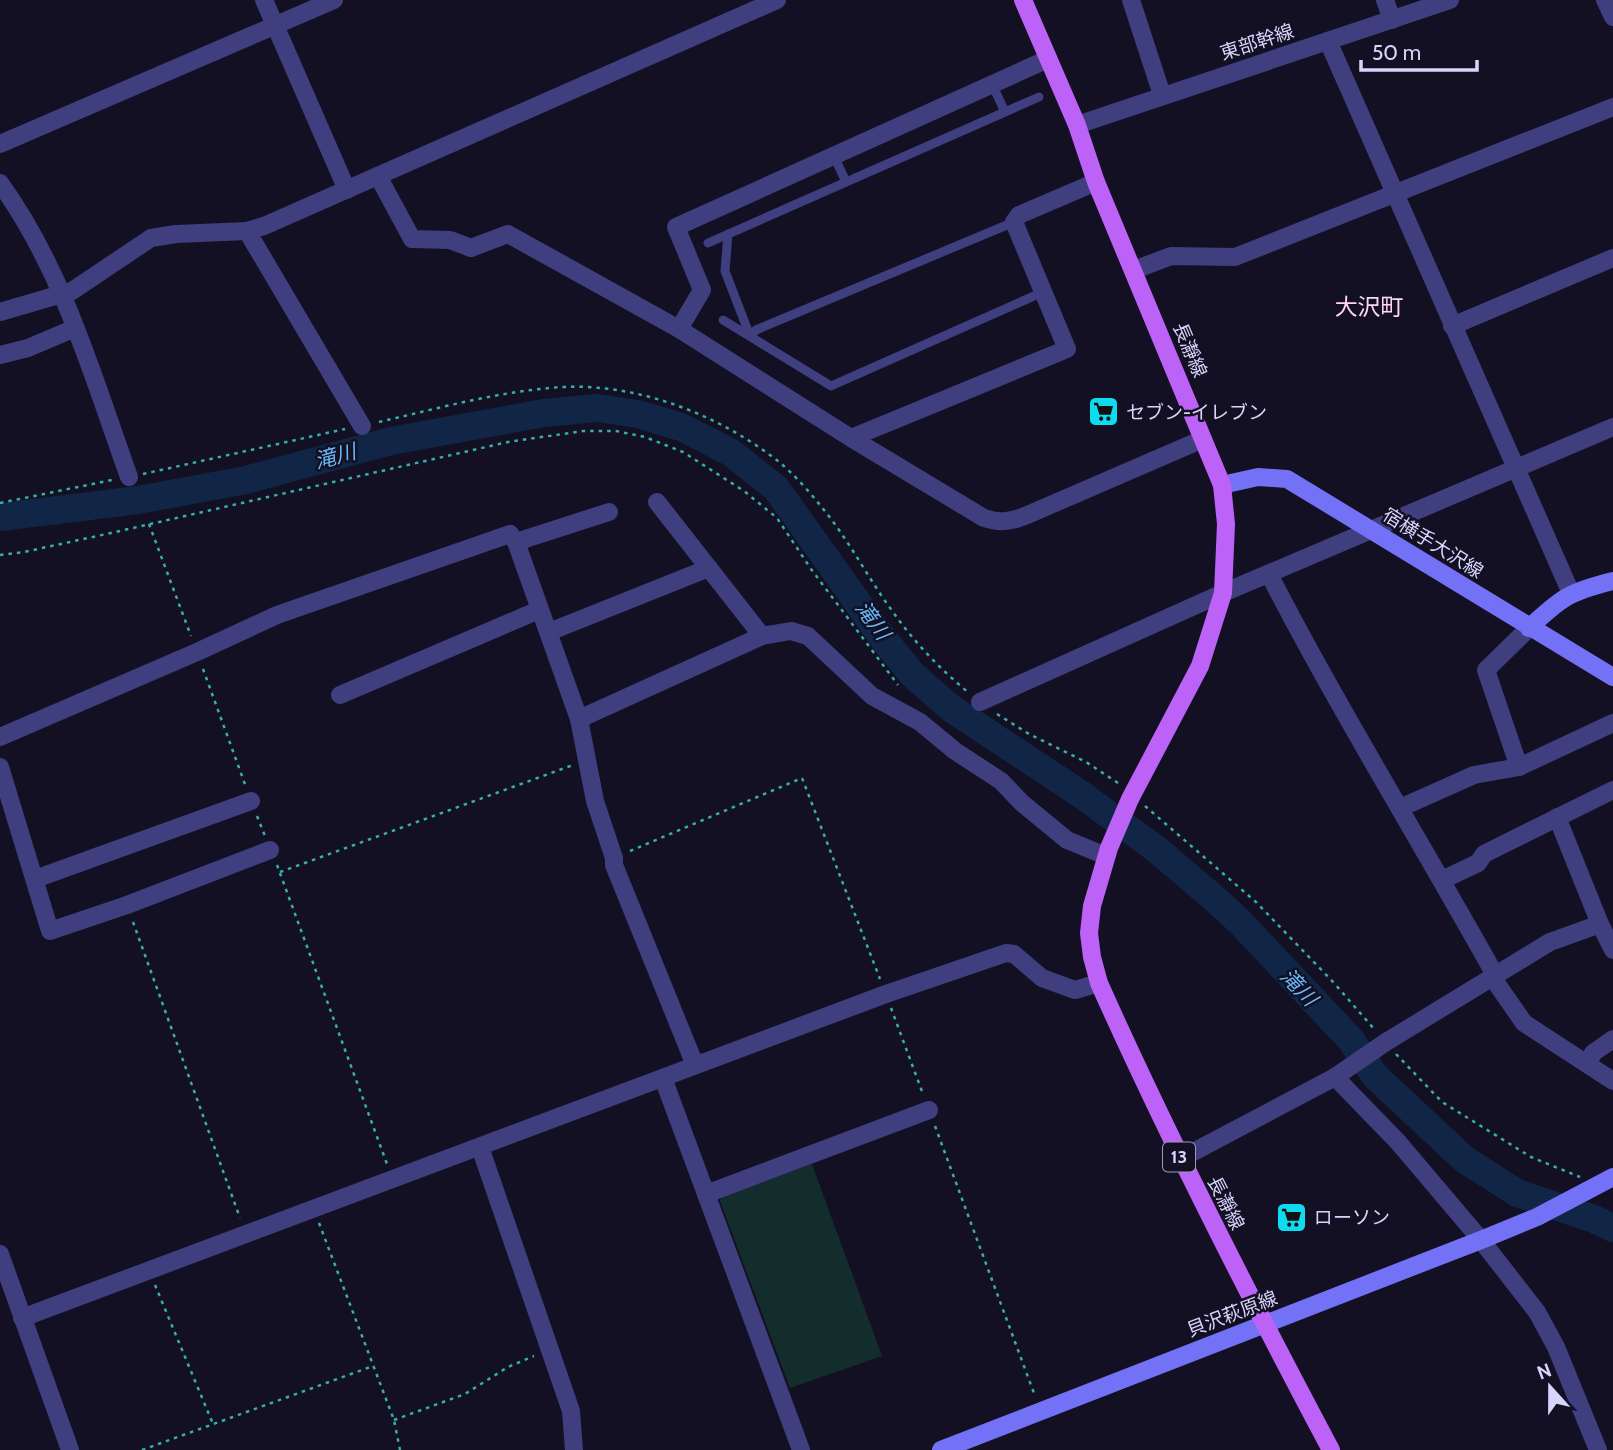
<svg xmlns="http://www.w3.org/2000/svg" width="1613" height="1450" font-family="Cabin,'Noto Sans JP',sans-serif">
  <style>
    .green { fill: #132d2c }
    .lines { fill: none; stroke-linecap: round; stroke-linejoin: round }
    .river { stroke: #112646; stroke-width: 28 }
    .path { stroke: #36afa6; stroke-width: 2.5; stroke-dasharray: 3.5 5; stroke-linecap: butt }
    .lane { stroke: #3f3e7f; stroke-width: 9 }
    .street { stroke: #3f3e7f; stroke-width: 18 }
    .secondary { stroke: #7371f6; stroke-width: 18 }
    .primary { stroke: #bc62f6; stroke-width: 18 }
    .labels { text-anchor: middle; dominant-baseline: central; stroke-width: 5; stroke-linejoin: round; paint-order: stroke }
    .shield { fill: #131023; stroke: #9d99bb; stroke-width: 2 }
    .shield-label { font-size: 18px; font-weight: bold; fill: #d8d4fc }
    .street-label { font-size: 19px; fill: #d8d4fc; stroke: #131023 }
    .poi-label { font-size: 19px; fill: #d8d4fc; stroke: #131023; text-anchor: start }
    .water-label { font-size: 21px; font-style: italic; fill: #69b7f6; stroke: #131023 }
    .quarter-label { font-size: 23px; fill: #fdd6ef; stroke: #131023 }
  </style>
  <rect width="100%" height="100%" fill="#131023"/>
  <!-- green -->
  <polygon class="green" points="812,1164 882,1356 790,1388 720,1201 721,1197"/>
  <g class="lines">
    <!-- river -->
    <polyline class="river" points="0,517 138,500 246,480 391,441 544,413 597,408 638,414 681,427 730,452 776,488 885,641 913,675 952,709 1082,795 1156,849 1208,893 1239,921 1351,1040 1375,1076 1464,1159 1517,1193 1594,1219 1613,1228"/>
    <!-- path -->
    <g class="path">
      <path d="M 379,422 C 435,409 493,393 550,388 C 628,380 712,411 774,458 C 794,473 812,495 828,515 C 852,546 870,581 893,612 C 914,642 941,670 969,693"/>
      <polyline points="143,474 345,429"/>
      <polyline points="0,503 112,480"/>
      <polyline points="149,524 191,636"/>
      <polyline points="0,555 24,552 111,533 508,442 583,431 616,431 645,437 683,452 744,491 777,518 811,569 898,685"/>
      <polyline points="203,669 246,787"/>
      <polyline points="997,714 1029,734 1086,762 1118,783"/>
      <polyline points="1145,806 1256,902 1334,983 1375,1030"/>
      <polyline points="257,816 265,836"/>
      <polyline points="630,851 802,778 880,979"/>
      <polyline points="277,865 387,1164"/>
      <polyline points="280,872 573,765"/>
      <polyline points="133,922 240,1218"/>
      <polyline points="891,1008 923,1094"/>
      <polyline points="1396,1054 1442,1102 1531,1157 1580,1177"/>
      <polyline points="935,1126 1035,1396"/>
      <polyline points="319,1223 394,1420 400,1450"/>
      <polyline points="155,1285 213,1424"/>
      <polyline points="394,1420 465,1394 508,1367 534,1356"/>
      <polyline points="142,1450 373,1366"/>
    </g>
    <!-- lane -->
    <g class="lane">
      <polyline points="992,84 1005,112"/>
      <polyline points="834,156 846,182"/>
      <polyline points="728,234 725,271 750,336 756,330 1014,222"/>
      <polyline points="708,243 1039,97"/>
      <polyline points="723,320 831,386 1043,292"/>
    </g>
    <!-- street -->
    <g class="street">
      <polyline points="264,0 347,190"/>
      <polyline points="1131,0 1162,95"/>
      <polyline points="1385,0 1392,20"/>
      <polyline points="1605,0 1613,17"/>
      <polyline points="1328,41 1571,593"/>
      <polyline points="1077,125 1450,0"/>
      <polyline points="0,144 334,0"/>
      <path d="M 378,176 L 412,239 L 450,240 L 471,248 L 508,234 L 679,329 L 851,438 L 984,518 C 999,523 1010,522 1025,516 L 1203,439"/>
      <path d="M 0,183 C 63,270 93,377 129,477"/>
      <polyline points="247,231 362,426"/>
      <polyline points="1134,270 1171,256 1235,257 1613,107"/>
      <polyline points="0,312 72,291 151,238 176,234 247,231 264,226 777,0"/>
      <polyline points="1452,326 1613,258"/>
      <polyline points="679,329 702,290 676,227 1048,59"/>
      <polyline points="0,355 28,348 75,328"/>
      <polyline points="851,438 1067,349 1014,222 1019,215 1096,182"/>
      <polyline points="657,502 762,636"/>
      <polyline points="516,542 609,512"/>
      <path d="M 1269,574 C 1339,710 1420,840 1495,975"/>
      <polyline points="549,632 709,568"/>
      <polyline points="340,695 539,610"/>
      <polyline points="980,702 1223,593 1613,427"/>
      <polyline points="579,719 762,636 791,631 808,636 872,696 920,722 955,751 1001,781 1022,803 1067,840 1106,856"/>
      <polyline points="0,737 197,652 277,615 510,534 516,542 579,719 595,801 614,858 614,865 695,1065"/>
      <polyline points="0,767 50,931 127,905 270,850"/>
      <polyline points="1519,767 1486,670 1529,628"/>
      <polyline points="1400,808 1474,775 1519,767 1613,723"/>
      <polyline points="1557,817 1600,924 1613,950"/>
      <polyline points="35,879 251,801"/>
      <polyline points="1442,880 1478,863 1484,854 1613,790"/>
      <polyline points="1492,977 1524,1023 1613,1081"/>
      <polyline points="1588,1063 1593,1053 1613,1039"/>
      <polyline points="1335,1077 1398,1142 1481,1240 1537,1312 1556,1347 1598,1450"/>
      <polyline points="663,1078 801,1450"/>
      <polyline points="480,1147 571,1411 574,1450"/>
      <polyline points="1180,1159 1335,1077 1386,1042 1550,942 1600,924"/>
      <polyline points="706,1194 929,1110"/>
      <polyline points="0,1254 70,1450"/>
      <polyline points="22,1318 886,994 1006,953 1014,954 1042,978 1075,990 1099,983"/>
    </g>
    <!-- secondary -->
    <g class="secondary">
      <polyline points="1222,485 1258,477 1287,479 1613,677"/>
      <path d="M 1529,628 C 1562,597 1569,592 1613,581"/>
      <polyline points="941,1450 1481,1240 1537,1217 1613,1177"/>
    </g>
    <!-- primary -->
    <path class="primary" d="M 1023,0 L 1077,125 L 1096,182 L 1222,485 L 1226,524 L 1223,593 L 1200,666 L 1130,799 L 1109,848 L 1092,906 L 1089,933 L 1092,957 L 1099,983 C 1170,1142 1249,1296 1331,1450"/>
  </g>
  <!-- icons -->
  <defs>
    <symbol id="supermarket-square" viewBox="-11 -11 22 22"><rect x="-9" y="-9" width="18" height="18" rx="4" fill="#0edbee" stroke="#131023"/><path d="M-6-5.5h2.5l.6 2H6L4.5 2H-2.5L-4.4-4H-6ZM-1.5 3.2a1.3 1.3 0 1 0 .1 0ZM3 3.2a1.3 1.3 0 1 0 .1 0Z" fill="#111"/></symbol>
  </defs>
  <g fill-rule="evenodd">
    <use href="#supermarket-square" x="1086" y="394" width="35" height="35"/>
    <use href="#supermarket-square" x="1274" y="1200" width="35" height="35"/>
  </g>
  <g class="labels">
    <!-- shield labels -->
    <rect class="shield" x="1163" y="1142.5" width="32" height="29" rx="5"/>
    <g class="shield-label">
      <text x="1179" y="1157">13</text>
    </g>
    <!-- street labels -->
    <g class="street-label">
      <text transform="translate(1257 42) rotate(-18)">東部幹線</text>
      <text transform="translate(1190 350) rotate(67)">長瀞線</text>
      <text transform="translate(1433 543) rotate(32)">宿横手大沢線</text>
      <text transform="translate(1226 1203) rotate(63)">長瀞線</text>
      <text transform="translate(1232 1314) rotate(-21)">貝沢萩原線</text>
    </g>
    <!-- poi labels -->
    <g class="poi-label">
      <text x="1126" y="412">セブン-イレブン</text>
      <text x="1314" y="1217">ローソン</text>
    </g>
    <!-- water labels -->
    <g class="water-label">
      <text transform="translate(335 456) rotate(-15)">滝川</text>
      <text transform="translate(873 620) rotate(54)">滝川</text>
      <text transform="translate(1299 987) rotate(46)">滝川</text>
    </g>
    <!-- quarter labels -->
    <g class="quarter-label">
      <text x="1369" y="307">大沢町</text>
    </g>
  </g>
  <!-- north arrow -->
  <g transform="translate(1550 1387) rotate(339)" stroke="#131023" stroke-width="5" paint-order="stroke">
  <path d="M0-5L12 26L0 18L-12 26Z" fill="#d8d4fc"/>
  <text y="-10" font-size="19" font-weight="bold" text-anchor="middle" fill="#d8d4fc">N</text>
  </g>
  <!-- scale -->
  <path d="M1361 60v10h116v-10" fill="none" stroke="#d8d4fc" stroke-width="3.5"/>
  <text x="1372" y="60" font-size="21" fill="#d8d4fc" stroke="#131023" stroke-width="5" paint-order="stroke">50 m</text>
</svg>
